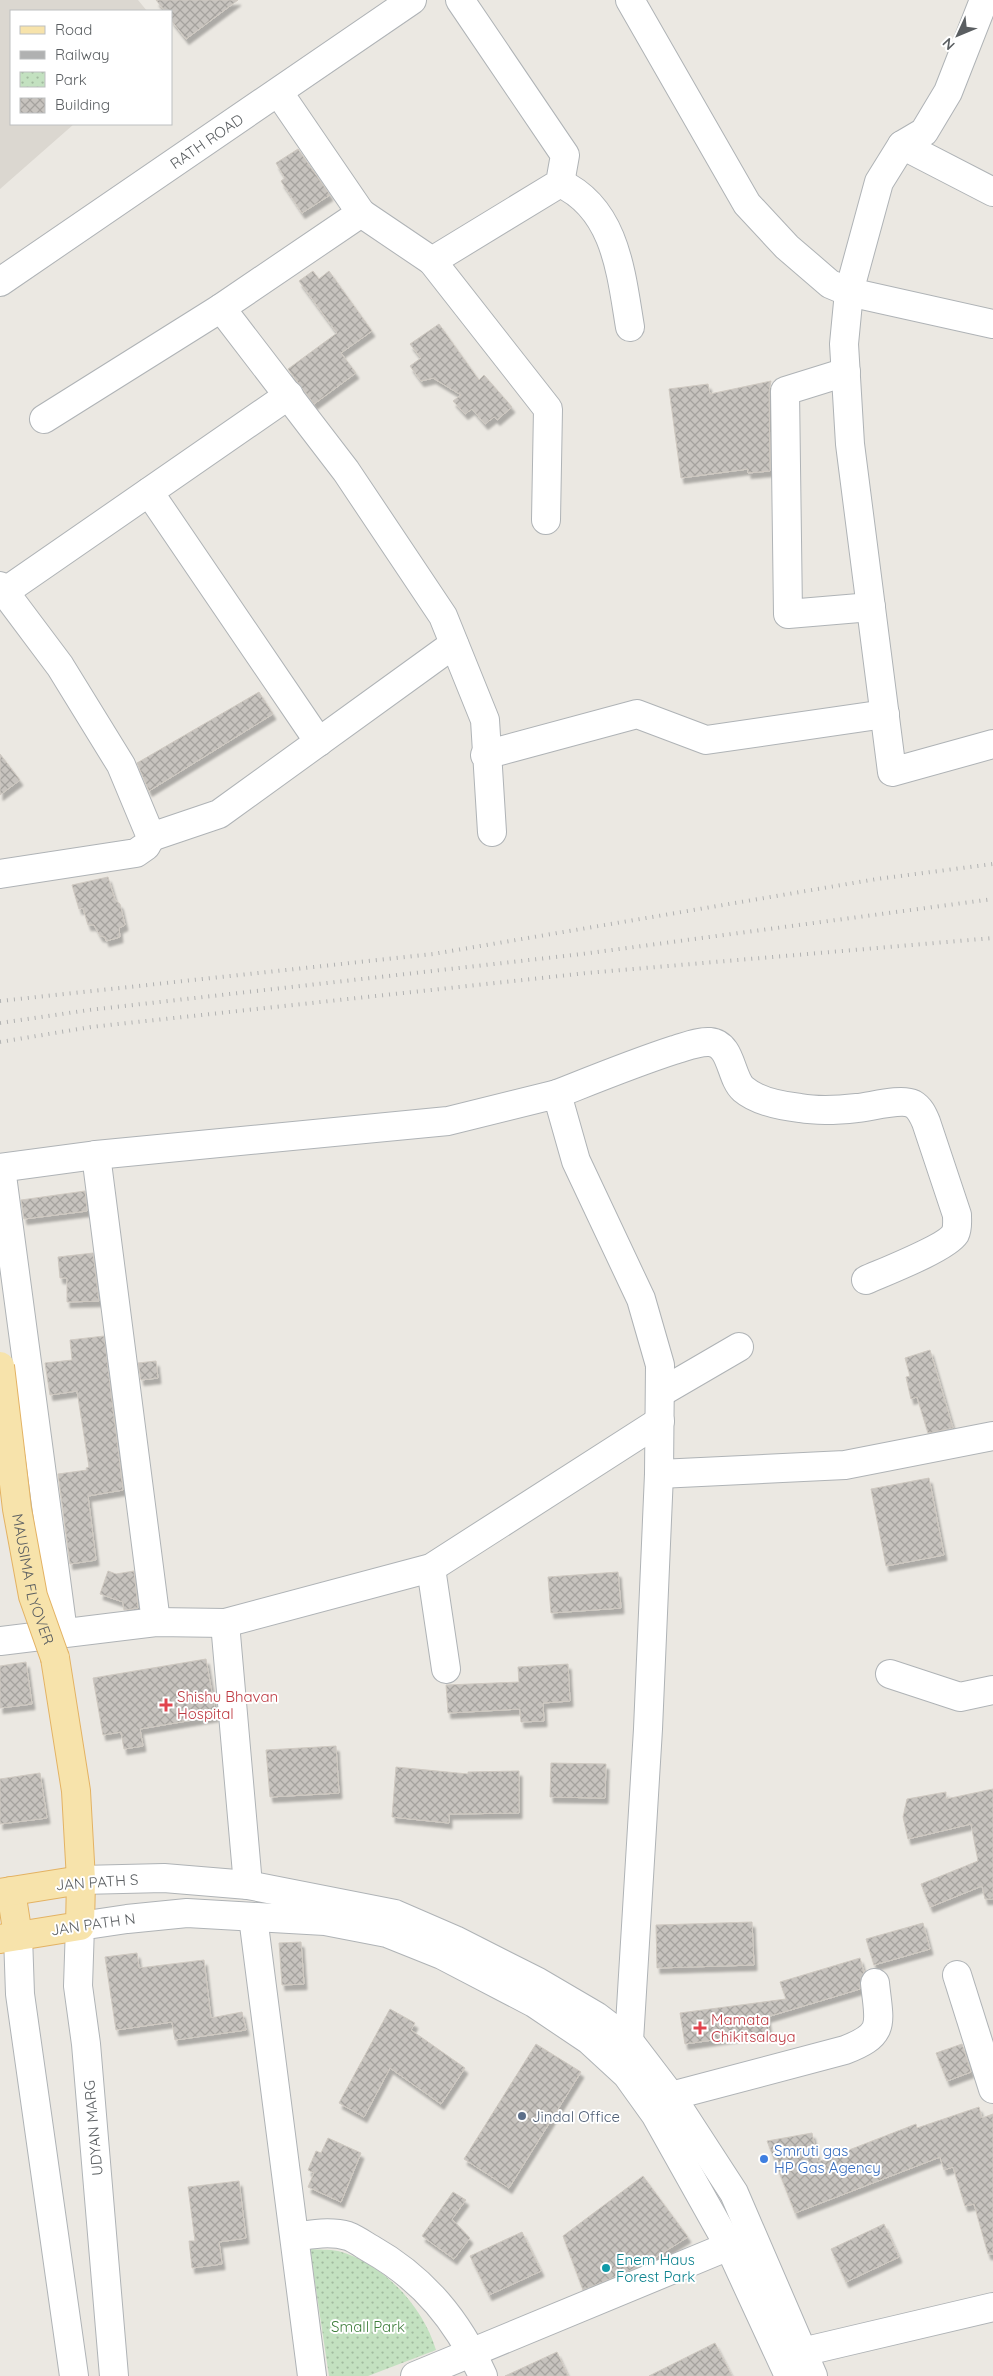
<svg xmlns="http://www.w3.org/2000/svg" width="993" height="2376" font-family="Quicksand,sans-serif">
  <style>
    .education { fill: #dbd7d0 }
    .park { fill: url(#park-dots) }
    .building { fill: url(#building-cross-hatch); stroke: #cfc9c1; filter: url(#shadow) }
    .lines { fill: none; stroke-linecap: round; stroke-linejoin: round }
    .minor-casing { stroke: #afb3b6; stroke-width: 30 }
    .major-casing { stroke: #e3b263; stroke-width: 30 }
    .minor { stroke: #fff; stroke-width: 28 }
    .major { stroke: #f7e3ab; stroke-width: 28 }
    .rail { stroke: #b0b1b1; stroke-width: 4; stroke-dasharray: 1 6; stroke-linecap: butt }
    .major-bridge-casing { stroke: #e3b263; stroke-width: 30; stroke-linecap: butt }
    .major-bridge { stroke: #f7e3ab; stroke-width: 28 }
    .health-dot { fill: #e0444e; stroke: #fff; stroke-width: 2 }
    .service-dot { fill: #5c6f8a; stroke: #fff; stroke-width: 2 }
    .shop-dot { fill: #3f7fe0; stroke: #fff; stroke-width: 2 }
    .culture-dot { fill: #0f9aa8; stroke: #fff; stroke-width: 2 }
    .labels { text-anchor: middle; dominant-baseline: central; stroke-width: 4; stroke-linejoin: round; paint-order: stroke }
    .street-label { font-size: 15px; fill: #5a5e61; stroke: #fff }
    .health-label { font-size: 15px; fill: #be3a42; stroke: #fff; text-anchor: start }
    .service-label { font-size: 15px; fill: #4e5e75; stroke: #fff; text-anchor: start }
    .shop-label { font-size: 15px; fill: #366cbe; stroke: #fff; text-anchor: start }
    .culture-label { font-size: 15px; fill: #0d838f; stroke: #fff; text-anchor: start }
    .park-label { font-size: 15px; fill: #3f7e3c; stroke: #fff }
  </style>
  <defs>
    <pattern id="park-dots" width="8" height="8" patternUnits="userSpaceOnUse" patternTransform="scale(1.25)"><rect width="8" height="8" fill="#c3e1c0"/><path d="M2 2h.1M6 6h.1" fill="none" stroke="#a1ba9f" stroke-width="1.8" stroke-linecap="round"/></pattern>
    <pattern id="building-cross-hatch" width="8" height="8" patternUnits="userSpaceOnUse" patternTransform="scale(1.25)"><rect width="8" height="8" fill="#c7c3be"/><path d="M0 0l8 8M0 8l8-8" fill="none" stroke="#a5a29e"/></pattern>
    <filter id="shadow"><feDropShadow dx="3" dy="5.5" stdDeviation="1" flood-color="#0004"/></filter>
  </defs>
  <rect width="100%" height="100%" fill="#ebe8e2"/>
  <!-- education -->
  <polygon class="education" points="0,0 138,0 147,11 11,11 11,124 74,124 0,189"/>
  <!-- park -->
  <path class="park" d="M 310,2249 C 319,2250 329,2249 338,2251 C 383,2263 423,2306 436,2350 L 368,2376 L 329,2376 Z"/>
  <!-- building -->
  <g class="building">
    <polygon points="156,0 238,0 186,39 171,20 171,11 165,11"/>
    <polygon points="298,149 330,195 302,213 281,181 285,178 276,163"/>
    <polygon points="313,271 319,279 329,271 372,331 341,353 356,373 314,404 288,369 337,333 299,281"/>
    <polygon points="439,324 479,380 484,375 512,407 497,420 494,417 485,424 472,409 465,414 453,401 461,395 433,378 421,381 410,366 421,358 410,344"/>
    <polygon points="771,381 769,391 770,471 748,473 748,469 681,478 669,389 708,384 710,394"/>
    <polygon points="259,692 273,714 149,791 137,763"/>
    <polygon points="0,754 20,780 0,795"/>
    <polygon points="108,877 115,900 120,904 125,925 119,928 120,937 106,941 105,937 100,936 94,925 88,925 83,908 79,909 72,885"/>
    <polygon points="85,1191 87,1211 24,1219 21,1200"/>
    <polygon points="93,1253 99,1301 67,1302 67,1278 60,1278 58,1257"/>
    <polygon points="104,1336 123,1490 88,1496 96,1560 70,1564 58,1474 87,1470 86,1468 89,1467 77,1391 50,1395 45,1363 72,1360 70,1340"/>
    <polygon points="930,1350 953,1428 928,1433 917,1397 911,1399 906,1377 910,1376 905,1358"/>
    <polygon points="156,1361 158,1378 141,1380 138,1363"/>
    <polygon points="929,1478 944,1555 886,1566 871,1489"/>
    <polygon points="108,1571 116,1574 134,1571 138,1608 124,1610 123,1602 100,1594"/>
    <polygon points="618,1572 621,1608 551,1613 548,1577"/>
    <polygon points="206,1659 216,1716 140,1729 143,1746 124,1749 121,1732 103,1735 93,1678"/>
    <polygon points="26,1662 32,1704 0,1708 0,1666"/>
    <polygon points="568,1664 570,1701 543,1703 544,1721 521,1722 520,1709 448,1713 446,1685 519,1682 518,1667"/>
    <polygon points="336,1746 339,1793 270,1797 266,1750"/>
    <polygon points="551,1763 606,1764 605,1798 550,1797"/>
    <polygon points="396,1767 468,1774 468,1772 519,1771 519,1813 449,1814 449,1823 392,1817"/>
    <polygon points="40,1773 47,1818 0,1824 0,1779"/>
    <polygon points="993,1789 993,1899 985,1899 982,1886 930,1907 921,1884 978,1861 971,1824 908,1839 903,1817 907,1799 946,1792 946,1799"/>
    <polygon points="752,1922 754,1965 657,1968 656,1925"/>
    <polygon points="923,1923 930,1949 874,1965 866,1939"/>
    <polygon points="301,1942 304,1984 282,1985 279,1943"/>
    <polygon points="137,1953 139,1968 204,1960 211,2018 242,2012 246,2030 175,2040 172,2022 116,2030 105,1957"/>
    <polygon points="860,1958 864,1972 861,1977 860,1989 767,2017 769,2032 685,2044 680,2013 786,1999 780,1982"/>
    <polygon points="390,2009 415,2023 411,2030 465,2068 441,2104 390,2068 364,2117 339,2103"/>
    <polygon points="536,2044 581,2072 509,2188 464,2159"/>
    <polygon points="962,2044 971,2072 947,2081 936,2053"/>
    <polygon points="979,2107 982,2118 993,2114 993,2254 988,2254 974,2204 965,2206 953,2167 944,2170 940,2157 795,2213 767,2141 812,2133 818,2162 916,2124 917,2128"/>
    <polygon points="328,2138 361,2153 341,2202 308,2187 314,2173 308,2170 316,2151 321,2153"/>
    <polygon points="643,2176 688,2237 643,2265 583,2290 563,2236"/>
    <polygon points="239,2181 246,2238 219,2242 222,2264 192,2268 189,2241 195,2241 188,2187"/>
    <polygon points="453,2192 466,2200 452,2219 470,2238 454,2259 422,2236"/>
    <polygon points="884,2224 899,2257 846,2282 831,2249"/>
    <polygon points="522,2232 541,2271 489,2295 470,2256"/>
    <polygon points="715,2343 732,2376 649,2376"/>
    <polygon points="557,2352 568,2376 505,2376"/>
  </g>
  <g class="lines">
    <defs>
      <g id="minor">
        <polyline points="630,0 747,204 787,247 830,284 849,292 993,324"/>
        <polyline points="984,0 948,92 924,132 902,145 879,182 849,292 844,344 850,444 892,772 993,744"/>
        <polyline points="279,93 361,213 221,308 346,471 443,616 485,720 492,832"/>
        <polyline points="902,145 993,192"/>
        <path d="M 560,183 C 616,209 621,273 630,327"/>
        <polyline points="361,213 432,261 560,183 565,155 460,0"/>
        <polyline points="432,261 548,409 546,520"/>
        <path id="s1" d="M 0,282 L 412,0"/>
        <polyline points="846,372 785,391 788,614 871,607"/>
        <polyline points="44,419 221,308"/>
        <polyline points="149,492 319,742"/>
        <polyline points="0,586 60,666 121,765 151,837 146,846 136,853 0,874"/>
        <polyline points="0,595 289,395"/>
        <polyline points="485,755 637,714 706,740 885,714"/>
        <polyline points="151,837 219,814 454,644"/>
        <path d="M 557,1094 C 595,1079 634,1063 674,1050 C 685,1047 698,1041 710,1042 C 732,1044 730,1077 743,1089 C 757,1101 782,1106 800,1108 C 817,1111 839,1110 857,1108 C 870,1107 901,1098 913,1104 C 920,1108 923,1115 926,1122 L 957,1215 C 957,1222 958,1228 955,1234 C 946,1248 884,1272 866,1280"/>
        <polyline points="96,1155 156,1622"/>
        <polyline points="0,1168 96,1155 448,1121 557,1094 576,1161 641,1299 660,1365 659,1474 648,1729 629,2041"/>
        <polyline points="1,1168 63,1632"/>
        <polyline points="660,1393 739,1347"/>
        <polyline points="659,1474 845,1465 993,1436"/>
        <polyline points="431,1568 446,1669"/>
        <polyline points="225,1623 248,1885"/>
        <polyline points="0,1641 156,1622 225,1623 431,1568 660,1421"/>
        <polyline points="890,1674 960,1697 993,1690"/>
        <polyline points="81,1880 164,1878 248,1885 395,1914 455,1940 538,1982 596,2016 629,2041 671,2096 734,2193 813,2376"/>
        <polyline points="253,1917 312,2376"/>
        <polyline points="18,1936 20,1994 74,2376"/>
        <polyline points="957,1975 993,2089"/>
        <path d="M 660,2109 L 671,2096 L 845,2050 C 887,2034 879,2023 875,1983"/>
        <path d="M 295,2237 C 312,2234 331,2231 348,2236 C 356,2239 364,2245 371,2249 C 424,2279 458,2321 483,2376"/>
        <polyline points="802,2352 993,2307"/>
        <polyline points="114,2376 86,2044 78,1986 80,1926 127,1919 187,1913 325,1921 387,1933 442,1955 534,2003 589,2040 627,2075 655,2114 729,2246 789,2376"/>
        <polyline points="415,2376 729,2246"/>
      </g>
      <g id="major">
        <polyline points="11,1891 18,1936"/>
        <polyline points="0,1893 81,1880"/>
        <polyline points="0,1939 80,1926 81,1880 76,1791 55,1658"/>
      </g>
    </defs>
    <!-- minor casing -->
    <use href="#minor" class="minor-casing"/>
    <!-- major casing -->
    <use href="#major" class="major-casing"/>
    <!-- minor -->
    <use href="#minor" class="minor"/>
    <!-- major -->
    <use href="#major" class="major"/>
    <!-- rail -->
    <g class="rail">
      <polyline points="0,1001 433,954 877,879 993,864"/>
      <polyline points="0,1023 89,1010 582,954 993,899"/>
      <polyline points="0,1042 91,1027 587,973 993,938"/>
    </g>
    <defs>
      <g id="major-bridge">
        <path id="s2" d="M 0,1366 L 17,1509 L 33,1596 L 55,1658"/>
      </g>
    </defs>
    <!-- major-bridge casing -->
    <use href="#major-bridge" class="major-bridge-casing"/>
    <!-- major-bridge -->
    <use href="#major-bridge" class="major-bridge"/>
  </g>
  <!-- markers -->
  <g class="health-dot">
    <path d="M163.5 1697.5h5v5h5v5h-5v5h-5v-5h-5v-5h5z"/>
    <path d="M697.5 2020.5h5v5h5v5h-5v5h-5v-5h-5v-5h5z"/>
  </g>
  <circle class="service-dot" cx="522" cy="2116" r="5"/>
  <circle class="shop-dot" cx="764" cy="2159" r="5"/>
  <circle class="culture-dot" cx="606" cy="2268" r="5"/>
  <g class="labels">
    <!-- street labels -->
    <g class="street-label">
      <text stroke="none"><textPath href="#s1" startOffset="250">RATH ROAD</textPath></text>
      <text stroke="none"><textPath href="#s2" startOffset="216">MAUSIMA FLYOVER</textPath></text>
      <text transform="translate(97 1882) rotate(-4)">JAN PATH S</text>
      <text transform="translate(93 1924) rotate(-8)">JAN PATH N</text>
      <text transform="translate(93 2128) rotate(-95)">UDYAN MARG</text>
    </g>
    <!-- health labels -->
    <g class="health-label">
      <text x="177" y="1696">Shishu Bhavan<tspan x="177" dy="17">Hospital</tspan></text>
      <text x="711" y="2019">Mamata<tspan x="711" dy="17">Chikitsalaya</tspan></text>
    </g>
    <!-- service labels -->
    <g class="service-label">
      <text x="532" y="2116">Jindal Office</text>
    </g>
    <!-- shop labels -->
    <g class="shop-label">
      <text x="774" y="2150">Smruti gas<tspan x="774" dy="17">HP Gas Agency</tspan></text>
    </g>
    <!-- culture labels -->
    <g class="culture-label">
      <text x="616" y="2259">Enem Haus<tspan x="616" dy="17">Forest Park</tspan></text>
    </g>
    <!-- park labels -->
    <g class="park-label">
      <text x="368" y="2326">Small Park</text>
    </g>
  </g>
  <!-- legend -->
  <rect x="10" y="10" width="162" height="115" fill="#ffffff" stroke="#bdbfc0"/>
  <rect x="20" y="26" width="25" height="8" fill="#f7e3ab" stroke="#bdbfc0"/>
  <text x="55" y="35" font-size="15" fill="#5a5e61">Road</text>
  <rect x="20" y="51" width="25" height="8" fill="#b0b1b1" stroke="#bdbfc0"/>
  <text x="55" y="60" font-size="15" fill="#5a5e61">Railway</text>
  <rect x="20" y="72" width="25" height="15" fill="url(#park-dots)" stroke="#bdbfc0"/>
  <text x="55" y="85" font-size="15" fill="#5a5e61">Park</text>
  <rect x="20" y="98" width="25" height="15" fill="url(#building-cross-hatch)" stroke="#bdbfc0"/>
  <text x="55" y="110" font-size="15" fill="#5a5e61">Building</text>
  <!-- north arrow -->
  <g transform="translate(958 35) rotate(226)" stroke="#ffffff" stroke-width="4" paint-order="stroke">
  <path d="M0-4L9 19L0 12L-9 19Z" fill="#5a5e61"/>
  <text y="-8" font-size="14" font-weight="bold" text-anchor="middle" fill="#5a5e61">N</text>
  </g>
</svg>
